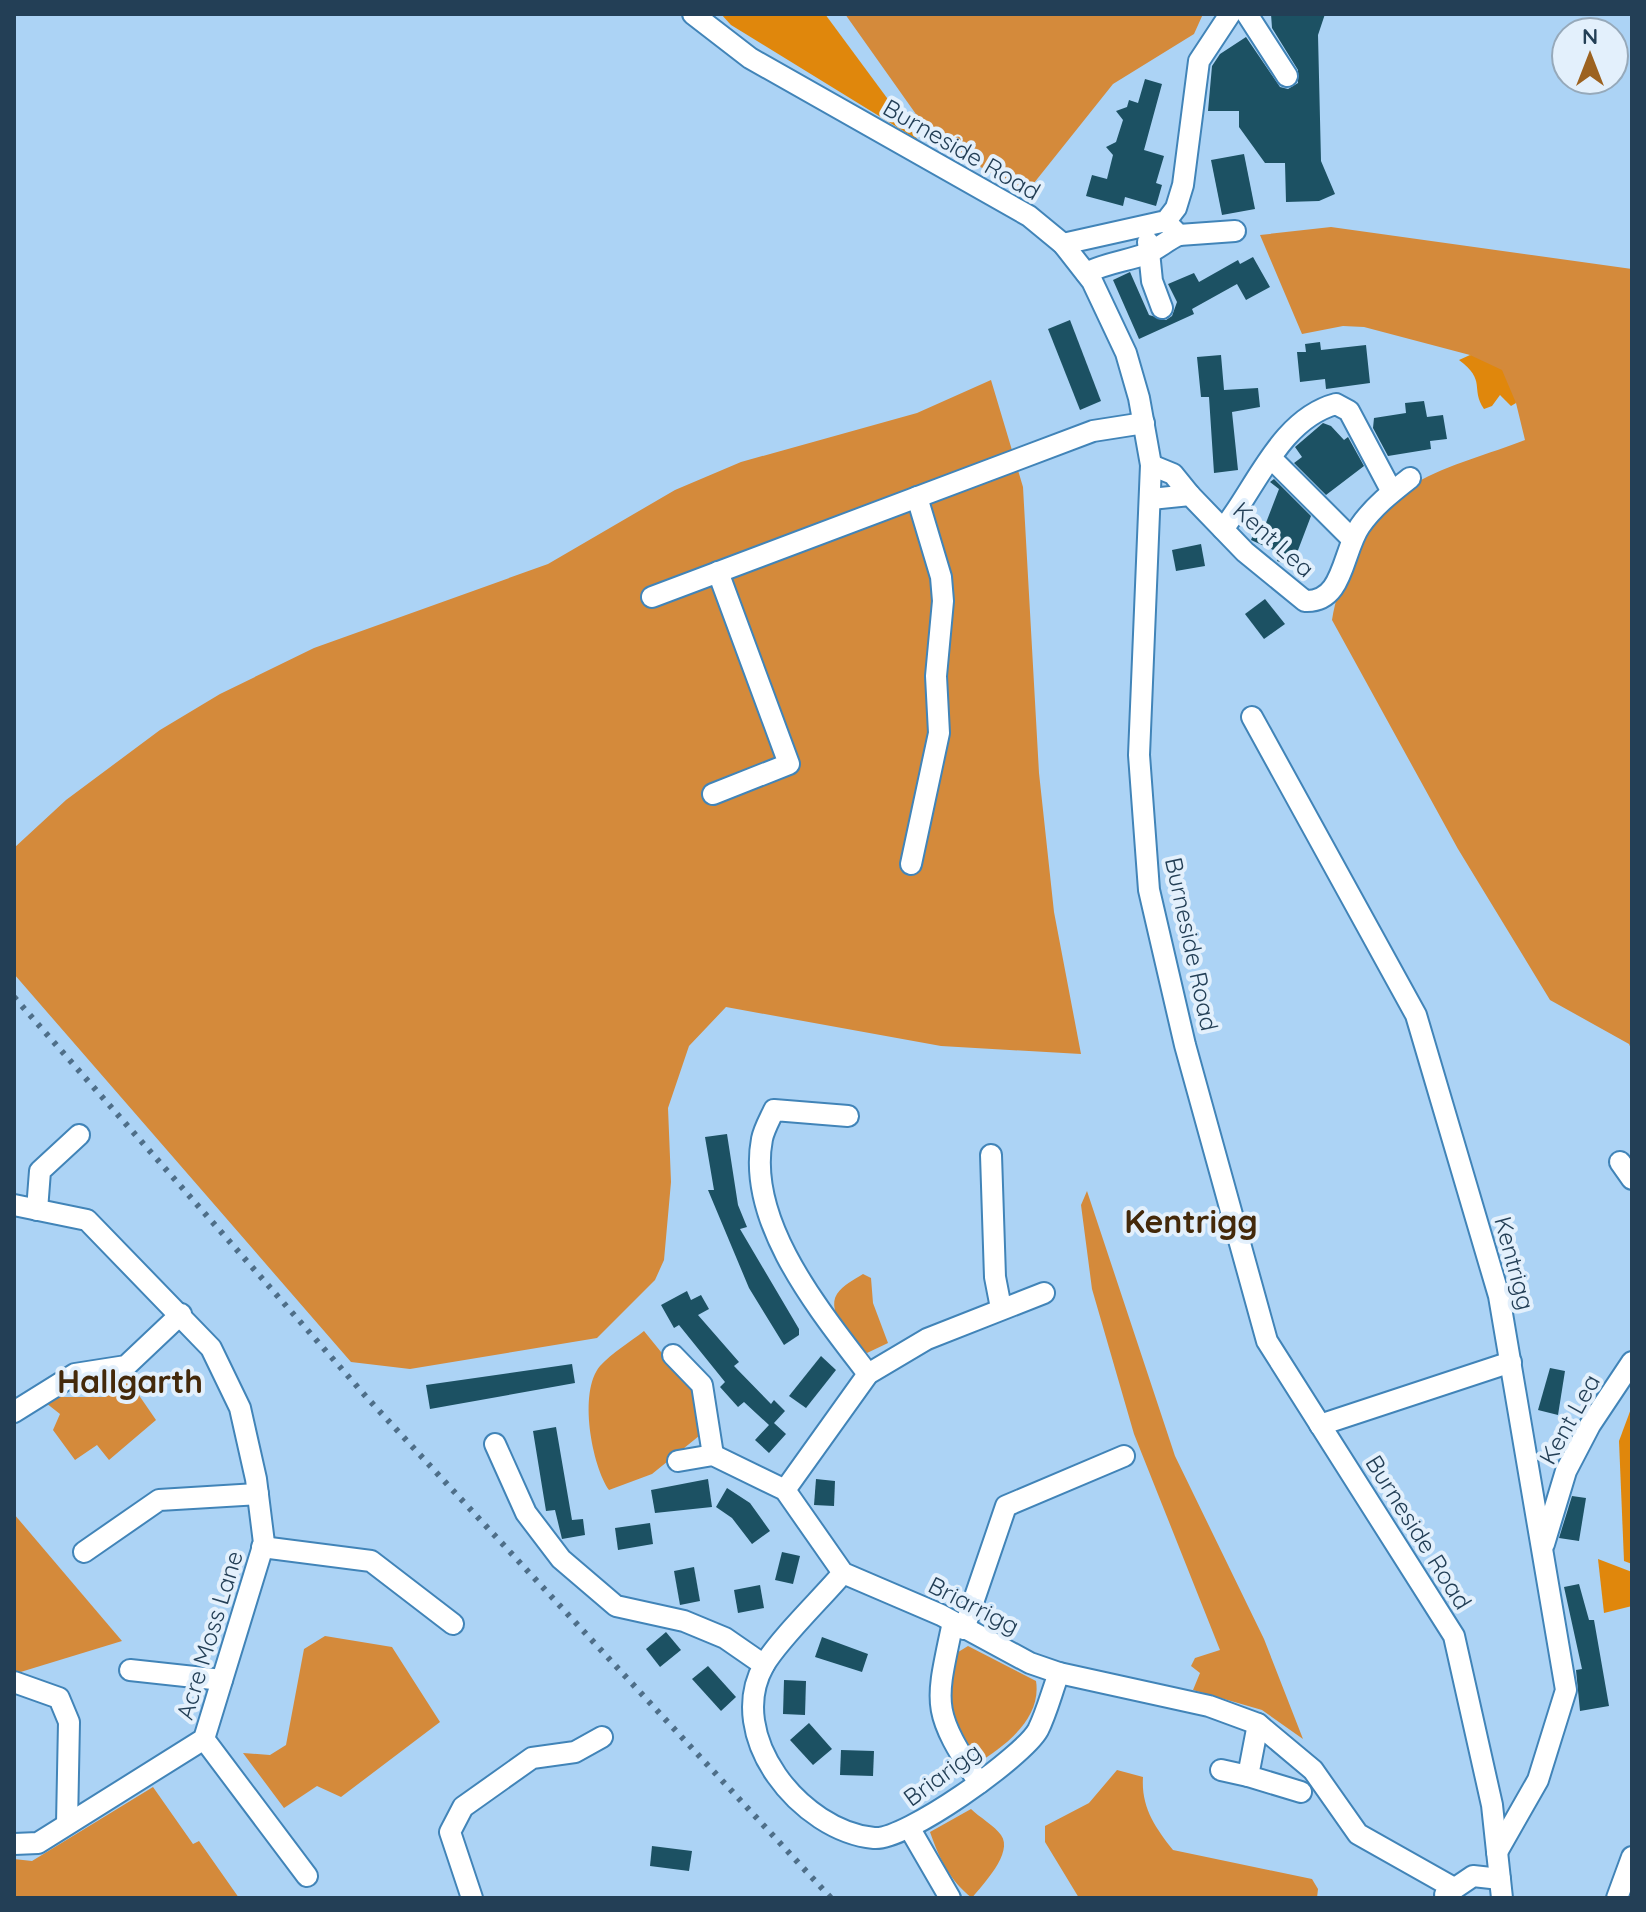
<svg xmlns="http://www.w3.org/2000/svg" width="1646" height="1912" font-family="Quicksand,sans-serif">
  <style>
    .green { fill: #d48a3b }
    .forest { fill: #e0870c }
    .building { fill: #1c5163 }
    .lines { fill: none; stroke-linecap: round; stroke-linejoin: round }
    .minor-casing { stroke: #4184b8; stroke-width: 24 }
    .minor { stroke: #fff; stroke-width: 20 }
    .rail { stroke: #4e6e88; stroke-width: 6; stroke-dasharray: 4 8; stroke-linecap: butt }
    .labels { text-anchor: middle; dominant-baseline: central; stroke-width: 8; stroke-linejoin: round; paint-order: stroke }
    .street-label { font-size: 24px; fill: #233f56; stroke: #e3f0fc }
    .district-label { font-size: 32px; font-weight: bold; fill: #44290a; stroke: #e3f0fc }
  </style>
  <rect width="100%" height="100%" fill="#acd3f5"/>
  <!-- green -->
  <g class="green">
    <polygon points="845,14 1203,14 1194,34 1113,84 1026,193 935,141"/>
    <path d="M 1331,227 L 1632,269 L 1632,1051 L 1629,1044 L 1550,1000 L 1458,849 L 1332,620 C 1341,568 1369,511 1416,483 C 1448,464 1490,454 1525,440 L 1516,403 L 1470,355 L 1364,327 L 1343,326 L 1302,334 L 1260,235 Z"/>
    <polygon points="991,380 1023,487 1039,773 1054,912 1081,1054 941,1046 726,1007 689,1046 668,1108 671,1182 664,1260 655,1280 597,1338 410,1369 351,1362 14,974 14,848 66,800 160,730 220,694 314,648 548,564 675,490 741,462 917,413"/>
    <polygon points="1087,1191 1175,1456 1264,1639 1303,1739 1262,1710 1193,1690 1200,1673 1191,1666 1195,1658 1220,1650 1134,1434 1092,1289 1081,1205"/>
    <path d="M 863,1274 L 871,1278 L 873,1303 L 888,1343 L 867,1353 C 854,1343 825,1312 837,1294 C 843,1285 855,1279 863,1274 Z"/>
    <path d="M 644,1331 L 704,1405 L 699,1436 L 652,1474 L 609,1490 C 592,1465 578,1392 600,1366 C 612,1353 630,1342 644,1331 Z"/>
    <polygon points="123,1372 156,1420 109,1460 97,1445 75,1460 53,1430 60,1414 46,1403 62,1386 62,1397 106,1397 108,1377"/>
    <polygon points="14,1514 122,1641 14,1674"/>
    <polygon points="325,1636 392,1647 440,1722 341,1797 317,1786 284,1808 243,1753 270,1755 286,1745 304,1649"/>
    <path d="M 968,1646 L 1036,1681 C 1042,1719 1004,1747 976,1764 C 951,1722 943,1703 955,1654 Z"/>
    <path d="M 1117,1770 L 1143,1777 C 1141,1807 1155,1827 1173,1850 L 1312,1879 L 1318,1889 L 1317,1898 L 1079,1898 L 1045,1842 L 1045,1826 L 1089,1803 Z"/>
    <polygon points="153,1787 193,1844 199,1841 239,1898 14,1898 14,1859 32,1861"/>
    <path d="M 971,1809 C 979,1817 995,1826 1001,1835 C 1014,1853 982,1885 972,1898 C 950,1881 939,1858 930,1832 Z"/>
  </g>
  <!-- forest -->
  <g class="forest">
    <polygon points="721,14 825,14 918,140 731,25"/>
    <path d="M 1470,355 L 1502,370 L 1516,403 L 1511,406 L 1500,395 L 1492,406 L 1484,409 C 1470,388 1487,381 1459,360 Z"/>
    <polygon points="1632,1406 1632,1564 1624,1561 1619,1441"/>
    <polygon points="1598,1559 1632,1572 1632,1606 1604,1613"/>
  </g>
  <!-- building -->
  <g class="building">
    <polygon points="1271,14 1325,14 1318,35 1321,161 1335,194 1319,201 1286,202 1285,163 1265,163 1239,127 1239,111 1208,111 1212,66 1220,54 1246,37 1280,87 1288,89 1298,83 1298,70 1272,28"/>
    <polygon points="1145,79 1162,84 1144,150 1164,156 1156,183 1162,185 1156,206 1125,197 1123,206 1086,196 1092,175 1107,179 1113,155 1106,147 1116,142 1123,120 1116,111 1127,107 1129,100 1138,103"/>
    <polygon points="1244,154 1255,209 1222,215 1211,160"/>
    <polygon points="1253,257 1270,287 1246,300 1237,284 1192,309 1194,314 1139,339 1113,280 1130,272 1149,315 1166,320 1172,316 1177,302 1168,284 1194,273 1199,282 1238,260 1240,264"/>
    <polygon points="1070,320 1101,401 1080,410 1048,329"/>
    <polygon points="1320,342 1321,350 1366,345 1370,383 1326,389 1325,379 1300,382 1297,352 1306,352 1305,344"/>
    <polygon points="1221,355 1224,390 1258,388 1260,407 1232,412 1238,470 1214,473 1209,397 1201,397 1197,357"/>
    <polygon points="1424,401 1427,417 1443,415 1447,439 1430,441 1431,449 1388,456 1373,428 1374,418 1406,413 1405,403"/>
    <polygon points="1323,423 1331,426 1344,440 1348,437 1364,466 1326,495 1294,463 1302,457 1295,447"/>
    <polygon points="1274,479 1311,516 1292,566 1277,561 1280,553 1251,540 1257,525 1264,528 1279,489 1270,482"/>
    <polygon points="1201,544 1205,566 1176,571 1172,550"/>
    <polygon points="1265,599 1285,624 1264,639 1245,614"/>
    <polygon points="727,1134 738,1205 747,1227 740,1229 799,1329 799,1335 784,1345 749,1288 708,1190 714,1190 705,1137"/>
    <polygon points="687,1291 691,1300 701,1295 709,1309 698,1315 739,1362 734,1366 771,1404 774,1400 785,1411 774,1423 786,1434 769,1453 755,1440 769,1425 744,1402 738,1407 720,1387 725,1382 679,1325 674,1328 661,1305"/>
    <polygon points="821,1356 836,1370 806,1408 789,1396"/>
    <polygon points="572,1364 575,1383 430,1409 426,1385"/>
    <polygon points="1550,1368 1565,1371 1558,1415 1538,1410"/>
    <polygon points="556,1427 572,1520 583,1519 585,1535 562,1539 555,1510 546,1511 533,1431"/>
    <polygon points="708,1479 712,1507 655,1513 651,1490"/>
    <polygon points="816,1479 835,1481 834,1506 814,1505"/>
    <polygon points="727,1488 750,1503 770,1531 752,1544 732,1518 716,1507"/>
    <polygon points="1572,1496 1586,1498 1579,1541 1559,1538"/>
    <polygon points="650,1523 653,1544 618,1550 615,1528"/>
    <polygon points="782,1552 800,1556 793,1584 775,1580"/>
    <polygon points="694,1567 700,1601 680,1605 674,1571"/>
    <polygon points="1579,1584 1589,1620 1594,1620 1609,1706 1580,1711 1576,1670 1582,1669 1564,1587"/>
    <polygon points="760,1585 764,1608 738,1613 734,1590"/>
    <polygon points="666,1632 681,1650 660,1667 646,1649"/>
    <polygon points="822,1637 868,1654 862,1672 815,1657"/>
    <polygon points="708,1666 736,1697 721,1711 692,1679"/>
    <polygon points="784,1680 806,1681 805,1715 783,1714"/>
    <polygon points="809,1723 832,1749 813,1765 790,1740"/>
    <polygon points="841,1750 874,1751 873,1776 840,1775"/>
    <polygon points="652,1846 692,1851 689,1871 650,1866"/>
  </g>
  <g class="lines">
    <defs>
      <g id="minor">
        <polyline points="693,14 750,58 1029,216 1063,244 1092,281 1126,353 1139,398 1151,465 1139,755 1149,890 1185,1045 1267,1341 1454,1636 1492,1805 1502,1898"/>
        <polyline points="1247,14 1287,76"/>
        <polyline points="1171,227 1179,235 1235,231"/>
        <polyline points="1148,242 1152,281 1162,308"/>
        <polyline points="1063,244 1166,221 1176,208 1183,185 1199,61 1230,14"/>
        <path d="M 1086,273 C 1106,263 1126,261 1146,254 C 1157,250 1167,240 1179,235"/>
        <polyline points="1272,459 1352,539"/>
        <polyline points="1151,465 1173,474 1190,495"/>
        <path d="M 1151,499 L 1190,495 L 1245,552 L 1305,601 C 1344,603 1342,552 1360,526 C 1373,507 1392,492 1410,478"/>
        <path d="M 1223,529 C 1256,488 1280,419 1336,404 L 1349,411 L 1392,492"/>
        <polyline points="652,597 1093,431 1144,423"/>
        <polyline points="1252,717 1416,1015 1499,1296 1566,1690 1538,1780 1497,1852"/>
        <polyline points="713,794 789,764 718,572"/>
        <polyline points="911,864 939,733 936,676 943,601 941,577 917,497"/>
        <path d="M 848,1116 L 774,1110 C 770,1119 764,1129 762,1139 C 746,1223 821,1312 868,1374"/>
        <polyline points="991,1155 995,1277 1001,1308"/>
        <polyline points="1620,1162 1632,1179"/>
        <polyline points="14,1205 87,1220 211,1348 240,1408 256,1479 264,1543 204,1739 38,1843 14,1844"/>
        <polyline points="37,1210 40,1171 79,1135"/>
        <polyline points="673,1355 702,1385 713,1455"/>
        <polyline points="14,1412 75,1374 126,1366 181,1314"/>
        <polyline points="1320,1425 1511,1362"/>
        <polyline points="495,1444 526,1513 561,1559 616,1606 684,1621 725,1638 764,1665"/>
        <polyline points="678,1461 713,1455 785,1490 843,1573 941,1615 1030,1663 1059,1673 1209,1706 1258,1724 1313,1770 1358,1834 1452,1887"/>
        <polyline points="785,1490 868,1374 927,1339 1044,1293"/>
        <polyline points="1544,1544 1566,1471 1590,1425 1632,1362"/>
        <polyline points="262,1547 371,1561 453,1624"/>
        <polyline points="84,1552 159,1500 258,1494"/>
        <path d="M 843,1573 C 822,1598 779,1639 764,1665 C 724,1736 801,1831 874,1838 C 905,1841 1023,1757 1038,1730 C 1047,1712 1052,1691 1059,1673"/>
        <path d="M 953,1622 C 935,1707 931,1709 979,1783"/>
        <polyline points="964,1629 1006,1506 1124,1456"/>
        <polyline points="130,1670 222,1680"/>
        <polyline points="14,1682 59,1698 69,1722 67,1824"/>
        <polyline points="1258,1724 1248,1776 1301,1792"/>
        <polyline points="204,1739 307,1876"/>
        <polyline points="1221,1770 1248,1776"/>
        <polyline points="910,1829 950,1898"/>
        <polyline points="1445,1895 1473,1876 1500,1879"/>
        <polyline points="472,1898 450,1832 463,1807 532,1758 575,1752 602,1737"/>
        <polyline points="1617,1898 1632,1857"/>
      </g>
    </defs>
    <!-- minor casing -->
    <use href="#minor" class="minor-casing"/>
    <!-- minor -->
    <use href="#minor" class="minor"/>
    <!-- rail -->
    <polyline class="rail" points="14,997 370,1401 831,1898"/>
  </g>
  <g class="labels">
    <!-- street labels -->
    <g class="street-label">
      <text transform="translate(962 149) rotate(30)">Burneside Road</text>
      <text transform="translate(1274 539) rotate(42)">Kent Lea</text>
      <text transform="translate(1192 944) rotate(78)">Burneside Road</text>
      <text transform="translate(1515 1263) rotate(75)">Kentrigg</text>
      <text transform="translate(1569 1419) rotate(-61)">Kent Lea</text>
      <text transform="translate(1419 1532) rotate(58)">Burneside Road</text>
      <text transform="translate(974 1605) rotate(27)">Briarrigg</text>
      <text transform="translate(209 1635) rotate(-73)">Acre Moss Lane</text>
      <text transform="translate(942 1774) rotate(-36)">Briarigg</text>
    </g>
    <!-- district labels -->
    <g class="district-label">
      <text x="1191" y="1221">Kentrigg</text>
      <text x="130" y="1381">Hallgarth</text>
    </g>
  </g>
  <!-- border -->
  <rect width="1646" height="1912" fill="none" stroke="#233f56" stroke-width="32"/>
  <!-- north arrow -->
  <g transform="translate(1590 56)"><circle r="38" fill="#e3f0fc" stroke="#96a9ba" stroke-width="2"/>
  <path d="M0-6L14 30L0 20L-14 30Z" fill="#9c6220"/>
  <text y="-12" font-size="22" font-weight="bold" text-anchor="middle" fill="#233f56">N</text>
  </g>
</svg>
